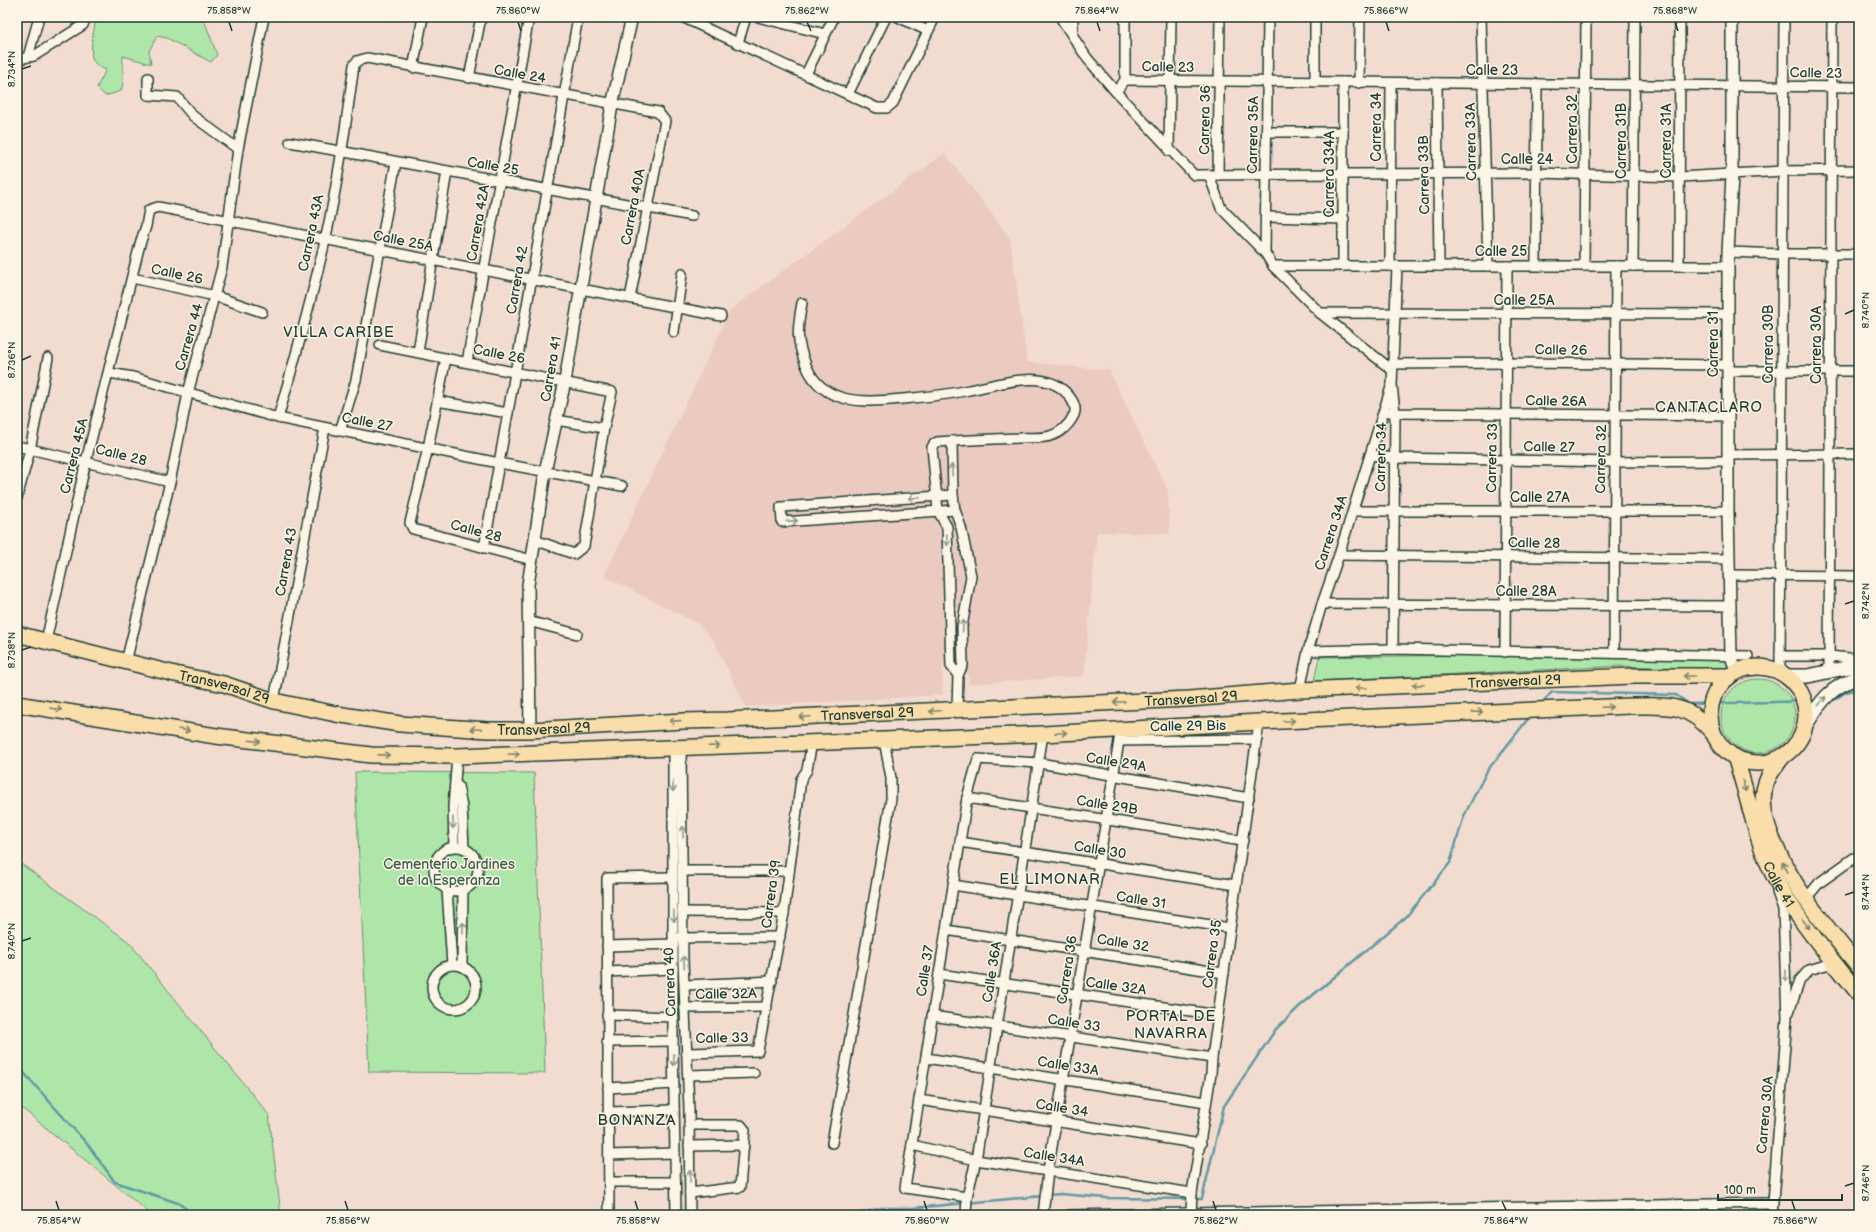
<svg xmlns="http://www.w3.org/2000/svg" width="1876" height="1232" font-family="'Balsamiq Sans',sans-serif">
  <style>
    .built { fill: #ebcbc0 }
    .green { fill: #aee6aa; stroke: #66926f }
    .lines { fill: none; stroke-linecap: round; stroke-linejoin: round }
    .stream { stroke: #6299a5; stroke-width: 2.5 }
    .minor-casing { stroke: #1f3d34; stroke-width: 12 }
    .tertiary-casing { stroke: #1f3d34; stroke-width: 14 }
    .secondary-casing { stroke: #1f3d34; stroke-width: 16 }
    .trunk-casing { stroke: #1f3d34; stroke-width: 18 }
    .minor { stroke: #fcf5e5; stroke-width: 9 }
    .tertiary { stroke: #fcf5e5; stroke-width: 11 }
    .secondary { stroke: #fcf5e5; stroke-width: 13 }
    .trunk { stroke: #f9deab; stroke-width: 15 }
    .oneway { stroke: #8e998c }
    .oneway2 { stroke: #81856a }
    .ticks { fill: none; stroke: #1f3d34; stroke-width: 1.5 }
    .labels { text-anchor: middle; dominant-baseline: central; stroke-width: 3; stroke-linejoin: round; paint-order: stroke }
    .street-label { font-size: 14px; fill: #1f3d34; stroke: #fcf5e5 }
    .park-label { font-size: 14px; fill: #3c5f4c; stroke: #fcf5e5 }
    .neighbourhood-label { font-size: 15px; letter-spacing: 1px; fill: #1f3d34; stroke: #fcf5e5 }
    .neatline { fill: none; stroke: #1f3d34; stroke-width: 1.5 }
    .ticks-label { font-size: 10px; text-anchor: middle; fill: #1f3d34 }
  </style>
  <rect width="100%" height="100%" fill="#f2dccf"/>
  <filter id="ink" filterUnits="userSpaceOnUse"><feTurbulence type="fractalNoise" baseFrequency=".025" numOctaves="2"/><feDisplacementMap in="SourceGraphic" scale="8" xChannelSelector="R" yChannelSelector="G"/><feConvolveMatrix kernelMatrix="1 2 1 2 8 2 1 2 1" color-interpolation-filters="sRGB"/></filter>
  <g filter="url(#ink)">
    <!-- built -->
    <polygon class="built" points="945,153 1010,238 1027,362 1109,370 1168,491 1170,534 1097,532 1084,676 969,684 967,664 942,667 943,695 746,707 713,640 697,623 604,576 731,309"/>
    <!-- green -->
    <g class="green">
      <path d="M 97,17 L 203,17 L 217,55 L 211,62 L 167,38 L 157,36 L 149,51 L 151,64 L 123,56 C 122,68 125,80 121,91 L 105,96 L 97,87 L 106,70 C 101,68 94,64 92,58 C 90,48 94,26 97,17 Z"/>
      <polygon points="1499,655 1725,657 1728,669 1620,666 1314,681 1319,657"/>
      <circle cx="1758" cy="716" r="37"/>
      <polygon points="355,772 534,773 545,1073 369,1072"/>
      <polygon points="17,861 129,942 269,1115 281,1215 152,1215 17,1104"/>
    </g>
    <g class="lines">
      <!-- stream -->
      <g class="stream">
        <polyline points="1829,700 1834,700 1846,692 1859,689"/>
        <polyline points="1541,704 1552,692 1676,695 1689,704 1818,701"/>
        <polyline points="17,1065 88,1145 115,1182 181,1204 192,1215"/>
        <polyline points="1048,1195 1061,1194 1106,1198 1202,1199 1224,1106 1276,1029 1300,1006 1406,917 1450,863 1464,816 1487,771 1531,715"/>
        <polyline points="853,1215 881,1208 913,1208 1043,1196"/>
      </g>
      <defs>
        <g id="minor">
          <polyline points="682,17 877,108 887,108 893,103 935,17"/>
          <polyline points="758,17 825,34"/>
          <polyline points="898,17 928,31"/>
          <polyline points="1060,17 1087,58 1116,92 1194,175 1536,173 1680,177 1783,171 1859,170"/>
          <polyline points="1073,17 1073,36"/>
          <polyline points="1481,17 1488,266"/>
          <polyline points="738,43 746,17"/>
          <polyline points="28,57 34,56 83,25 86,17"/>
          <polyline points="17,60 28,57 39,17"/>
          <polyline points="413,68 423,17"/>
          <polyline points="806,74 834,17"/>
          <polyline points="148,78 148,95 177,97 193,116 238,149"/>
          <polyline points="469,78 481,17"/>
          <polyline points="1125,80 1859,87"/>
          <polyline points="1315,82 1315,17"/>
          <polyline points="1343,82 1343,266"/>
          <polyline points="1359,83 1360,17"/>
          <polyline points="1437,83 1439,266"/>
          <polyline points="1116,92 1125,80 1125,17"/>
          <polyline points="848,94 886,17"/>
          <polyline points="1268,132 1343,132"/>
          <polyline points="290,142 692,216"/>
          <polyline points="1169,151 1171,17"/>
          <polyline points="1209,175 1221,208 1265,253 1273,266 1320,313 1392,370"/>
          <polyline points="1218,175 1220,17"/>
          <polyline points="1266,217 1344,219"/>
          <polyline points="1728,252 1782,254 1859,254"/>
          <polyline points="1265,253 1268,17"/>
          <polyline points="1536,265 1537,84"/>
          <polyline points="1273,266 1728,266"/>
          <polyline points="1390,266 1391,84"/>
          <polyline points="1584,266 1586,17"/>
          <polyline points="1633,266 1635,17"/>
          <polyline points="1679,266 1680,17"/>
          <polyline points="132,278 215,296 262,312"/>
          <path d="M 802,303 C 797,330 796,340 806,365 C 823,407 866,402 903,399 C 925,397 947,395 969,390 C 999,385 1046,366 1069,396 C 1073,401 1077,408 1074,415 C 1069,425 1060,433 1050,436 C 1041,439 1028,437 1019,438 C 992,439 965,440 937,442 L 934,444 L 932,447 L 938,511 L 947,527 L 951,666 L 958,675"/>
          <polyline points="1320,313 1728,314"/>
          <polyline points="674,332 682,274"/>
          <polyline points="380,345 612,392 604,428 584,546 574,554 535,540"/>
          <polyline points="418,352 447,171"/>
          <polyline points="446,358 428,448 410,523 413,529 532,560"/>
          <polyline points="467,362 529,17"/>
          <polyline points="1393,364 1506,363 1728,365"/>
          <polyline points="1728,371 1859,371"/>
          <polyline points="109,373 133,377 278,418 499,463 622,486"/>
          <polyline points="437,401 508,413"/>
          <polyline points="1384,411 1395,413 1728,416"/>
          <path d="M 278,418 C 295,359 311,301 325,241 C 338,183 346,124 354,65 L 357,61 L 367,58 L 658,112 L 665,121 L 630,298"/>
          <polyline points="556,420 604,428"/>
          <polyline points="340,431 356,380 396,162"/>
          <polyline points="952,441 953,495 955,510 961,527 971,576 962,627 963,665 958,675 957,710"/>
          <polyline points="17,446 170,482"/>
          <polyline points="1370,455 1394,458 1615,462 1728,461"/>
          <polyline points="1728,455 1859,454"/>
          <polyline points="953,495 781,507 782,522 955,510"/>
          <polyline points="17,498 30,450 48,358"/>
          <polyline points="1353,511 1728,511"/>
          <polyline points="484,548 578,17"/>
          <polyline points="1339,555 1729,559"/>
          <polyline points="1729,575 1859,576"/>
          <polyline points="1322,604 1729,606"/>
          <polyline points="528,621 577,634"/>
          <polyline points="46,641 86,461 140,244 146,226 149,210 158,207 721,316"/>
          <polyline points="1393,649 1395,413 1392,385 1397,266"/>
          <polyline points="1308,651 1393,649 1748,656"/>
          <polyline points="1505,652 1507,266"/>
          <polyline points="1614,653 1616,266"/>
          <polyline points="1780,656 1829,656 1859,659"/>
          <polyline points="126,662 170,482 188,393 222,267 238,149 264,17"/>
          <polyline points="1780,671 1784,17"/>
          <polyline points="1829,673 1832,17"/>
          <polyline points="1300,690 1308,651 1322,604 1339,555 1391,387"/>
          <polyline points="274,701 325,428"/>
          <polyline points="1119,741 1257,739"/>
          <polyline points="673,747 673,1041 676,1215"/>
          <polyline points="681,747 683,960 689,1109 690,1215"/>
          <polyline points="458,786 462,807 464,848"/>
          <polyline points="967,798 1243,841"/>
          <polyline points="960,842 1236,885"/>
          <polyline points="454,846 453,807 457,756"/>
          <circle cx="456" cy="869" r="22"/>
          <polyline points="684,871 789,871"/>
          <polyline points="953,885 1230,928"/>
          <polyline points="447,889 452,965"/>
          <polyline points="1805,900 1819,883 1854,858 1859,858"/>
          <polyline points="682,912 784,913"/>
          <polyline points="946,930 1224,973"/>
          <polyline points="677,938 780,937"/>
          <polyline points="607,946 674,944"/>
          <circle cx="454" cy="987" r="22"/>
          <polyline points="462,966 463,890"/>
          <polyline points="607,972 673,969"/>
          <polyline points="939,974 1218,1015"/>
          <polyline points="685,985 772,981"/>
          <polyline points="685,1008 767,1007"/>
          <polyline points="1789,1012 1800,980 1809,970 1829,964 1836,970"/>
          <polyline points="607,1015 674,1017"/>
          <polyline points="932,1016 1212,1058"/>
          <polyline points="607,1042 673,1041"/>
          <polyline points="687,1053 758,1051 784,913 801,779 807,770 812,742"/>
          <polyline points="926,1058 1206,1102"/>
          <polyline points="688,1075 754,1073"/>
          <polyline points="608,1088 674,1084"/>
          <polyline points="919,1100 1201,1144"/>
          <polyline points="608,1112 674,1110"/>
          <polyline points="689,1125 741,1125 745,1130 740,1187 690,1193"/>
          <polyline points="832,1143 891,799 891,778 884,740"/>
          <polyline points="912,1145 976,1160 1192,1193"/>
          <polyline points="689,1146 744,1145"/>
          <polyline points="609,1155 675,1153"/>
          <polyline points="610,1182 675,1182"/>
          <polyline points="967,1197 905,1188 967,798 978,759 1039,763 1249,798"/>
          <polyline points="1191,1213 1192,1193 1211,1074 1212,1058 1259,722"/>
          <polyline points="609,1215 607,878 673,877"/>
          <polyline points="966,1215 967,1197 976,1160 1043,734"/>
          <polyline points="1043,1215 1048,1171 1121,729"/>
          <polyline points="1069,1215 1772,1203"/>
          <polyline points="1714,1215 1714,1204"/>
          <polyline points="1772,1215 1787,1018 1783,909 1777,892"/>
        </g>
        <g id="tertiary">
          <polyline points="1732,17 1732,175 1728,252 1728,511 1731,656 1736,671"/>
          <polyline points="530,730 528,585 545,472 565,381 612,105 632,17"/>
        </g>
        <g id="secondary">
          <polyline points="1788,676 1808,676 1859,665"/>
          <path d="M 1806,725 C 1821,700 1831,687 1859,677"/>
        </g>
        <g id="trunk">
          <path id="s1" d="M 17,634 L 175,674 L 224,684 L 274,701 L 336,714 L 400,724 L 488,730 L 530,730 L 683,721 L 728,720 L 1189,699 L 1300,690 L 1633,676 L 1728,676"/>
          <circle cx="1758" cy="715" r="48"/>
          <path d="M 17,704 L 216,736 L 371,755 L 457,756 L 1043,734 L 1259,722 L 1630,706 C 1667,706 1687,702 1713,733"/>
          <path d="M 1783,756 C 1775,767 1766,777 1764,791 C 1761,807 1766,823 1772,838 C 1792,888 1826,926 1859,967"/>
          <path id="s2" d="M 1735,757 C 1749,797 1755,840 1775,878 C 1797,920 1830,957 1859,994"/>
        </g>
      </defs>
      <!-- minor casing -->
      <use href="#minor" class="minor-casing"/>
      <!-- tertiary casing -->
      <use href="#tertiary" class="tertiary-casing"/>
      <!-- secondary casing -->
      <use href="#secondary" class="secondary-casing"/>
      <!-- trunk casing -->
      <use href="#trunk" class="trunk-casing"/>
      <!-- minor -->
      <use href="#minor" class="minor"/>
      <!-- tertiary -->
      <use href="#tertiary" class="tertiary"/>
      <!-- secondary -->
      <use href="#secondary" class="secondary"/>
      <!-- trunk -->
      <use href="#trunk" class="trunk"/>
    </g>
    <!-- one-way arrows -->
    <defs><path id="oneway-shaft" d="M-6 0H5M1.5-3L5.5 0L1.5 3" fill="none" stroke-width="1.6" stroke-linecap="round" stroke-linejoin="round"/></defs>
    <g class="oneway">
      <use href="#oneway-shaft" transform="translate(952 470) rotate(-91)"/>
      <use href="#oneway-shaft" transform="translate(914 498) rotate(176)"/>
      <use href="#oneway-shaft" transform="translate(792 521) rotate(-4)"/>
      <use href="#oneway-shaft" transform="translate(947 540) rotate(88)"/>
      <use href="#oneway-shaft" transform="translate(963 626) rotate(-85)"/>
      <use href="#oneway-shaft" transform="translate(1822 701) rotate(-51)"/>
      <use href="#oneway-shaft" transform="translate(673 786) rotate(90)"/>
      <use href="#oneway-shaft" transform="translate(453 823) rotate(89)"/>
      <use href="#oneway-shaft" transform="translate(683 832) rotate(-91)"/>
      <use href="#oneway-shaft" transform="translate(674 916) rotate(89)"/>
      <use href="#oneway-shaft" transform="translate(463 928) rotate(-89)"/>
      <use href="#oneway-shaft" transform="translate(684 962) rotate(-93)"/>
      <use href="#oneway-shaft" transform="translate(1786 976) rotate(88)"/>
      <use href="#oneway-shaft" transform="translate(674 1060) rotate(89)"/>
      <use href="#oneway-shaft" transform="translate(690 1176) rotate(-92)"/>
    </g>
    <g class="oneway2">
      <use href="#oneway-shaft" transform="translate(1689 676) rotate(-180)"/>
      <use href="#oneway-shaft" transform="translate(1418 685) rotate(178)"/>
      <use href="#oneway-shaft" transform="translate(1361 688) rotate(178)"/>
      <use href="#oneway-shaft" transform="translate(1119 702) rotate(177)"/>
      <use href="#oneway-shaft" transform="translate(1607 707) rotate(-2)"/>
      <use href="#oneway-shaft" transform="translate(56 709) rotate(8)"/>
      <use href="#oneway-shaft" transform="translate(935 711) rotate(177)"/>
      <use href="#oneway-shaft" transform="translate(1477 712) rotate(-2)"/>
      <use href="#oneway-shaft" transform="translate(805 717) rotate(177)"/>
      <use href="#oneway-shaft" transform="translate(675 721) rotate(176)"/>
      <use href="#oneway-shaft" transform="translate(1289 721) rotate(-3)"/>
      <use href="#oneway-shaft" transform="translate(476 729) rotate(-177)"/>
      <use href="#oneway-shaft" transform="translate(184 730) rotate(10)"/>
      <use href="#oneway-shaft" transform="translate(1061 733) rotate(-3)"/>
      <use href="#oneway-shaft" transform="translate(255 741) rotate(7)"/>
      <use href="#oneway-shaft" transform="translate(714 746) rotate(-2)"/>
      <use href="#oneway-shaft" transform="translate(514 754) rotate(-2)"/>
      <use href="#oneway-shaft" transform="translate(384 755) rotate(1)"/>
      <use href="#oneway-shaft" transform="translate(1744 786) rotate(73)"/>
      <use href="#oneway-shaft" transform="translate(1785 867) rotate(-119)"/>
      <use href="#oneway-shaft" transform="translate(1806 924) rotate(53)"/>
    </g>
  </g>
  <!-- ticks -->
  <path class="ticks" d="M 229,22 L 232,31M 518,22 L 521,31M 807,22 L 811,31M 1097,22 L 1100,31M 1386,22 L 1389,31M 1675,22 L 1678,31M 22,69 L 31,66M 1845,314 L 1854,310M 22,360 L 31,356M 1845,604 L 1854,601M 22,650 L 31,647M 1845,895 L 1854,892M 22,941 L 31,938M 1845,1186 L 1854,1183M 56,1201 L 59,1210M 345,1201 L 348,1210M 635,1201 L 638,1210M 924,1201 L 927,1210M 1213,1201 L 1216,1210M 1502,1201 L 1506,1210M 1792,1201 L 1795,1210"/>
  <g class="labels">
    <!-- street labels -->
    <g class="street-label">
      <text transform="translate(1168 67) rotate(1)">Calle 23</text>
      <text x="1492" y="70">Calle 23</text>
      <text transform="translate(1816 73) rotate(1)">Calle 23</text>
      <text transform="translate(520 74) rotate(10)">Calle 24</text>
      <text transform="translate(1205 120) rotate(-89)">Carrera 36</text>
      <text transform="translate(1376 127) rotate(-90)">Carrera 34</text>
      <text transform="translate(1572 129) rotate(-90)">Carrera 32</text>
      <text transform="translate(1253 135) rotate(-89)">Carrera 35A</text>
      <text transform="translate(1621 141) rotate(-90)">Carrera 31B</text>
      <text transform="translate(1666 141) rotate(-90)">Carrera 31A</text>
      <text transform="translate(1471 142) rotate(-91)">Carrera 33A</text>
      <text x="1527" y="159">Calle 24</text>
      <text transform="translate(493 166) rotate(10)">Calle 25</text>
      <text transform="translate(1329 174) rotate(-90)">Carrera 334A</text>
      <text transform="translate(1424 175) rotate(-91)">Carrera 33B</text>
      <text transform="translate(633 207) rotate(-79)">Carrera 40A</text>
      <text transform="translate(478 223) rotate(-80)">Carrera 42A</text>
      <text transform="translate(311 233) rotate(-78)">Carrera 43A</text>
      <text transform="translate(403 241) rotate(11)">Calle 25A</text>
      <text x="1501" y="251">Calle 25</text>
      <text transform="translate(177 274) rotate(12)">Calle 26</text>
      <text transform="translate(517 280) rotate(-80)">Carrera 42</text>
      <text x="1524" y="300">Calle 25A</text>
      <text transform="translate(189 337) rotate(-74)">Carrera 44</text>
      <text transform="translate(1713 344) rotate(-90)">Carrera 31</text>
      <text transform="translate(1768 344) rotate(-90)">Carrera 30B</text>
      <text transform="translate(1816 345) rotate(-90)">Carrera 30A</text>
      <text transform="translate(1561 350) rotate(1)">Calle 26</text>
      <text transform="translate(499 354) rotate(11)">Calle 26</text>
      <text transform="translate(551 369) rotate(-80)">Carrera 41</text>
      <text transform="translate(1556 401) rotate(1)">Calle 26A</text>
      <text transform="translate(367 422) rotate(11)">Calle 27</text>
      <text transform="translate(1549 447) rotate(1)">Calle 27</text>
      <text transform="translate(121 455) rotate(14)">Calle 28</text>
      <text transform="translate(74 456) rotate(-76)">Carrera 45A</text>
      <text transform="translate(1381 457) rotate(-89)">Carrera 34</text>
      <text transform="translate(1492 458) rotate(-89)">Carrera 33</text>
      <text transform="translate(1601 459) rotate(-89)">Carrera 32</text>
      <text x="1540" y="497">Calle 27A</text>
      <text transform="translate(476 531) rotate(15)">Calle 28</text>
      <text transform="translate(1331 533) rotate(-72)">Carrera 34A</text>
      <text transform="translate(1534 543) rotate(1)">Calle 28</text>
      <text transform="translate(286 562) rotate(-80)">Carrera 43</text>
      <text x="1526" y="591">Calle 28A</text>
      <text stroke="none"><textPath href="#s1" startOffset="1510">Transversal 29</textPath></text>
      <text stroke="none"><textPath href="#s1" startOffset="214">Transversal 29</textPath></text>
      <text stroke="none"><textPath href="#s1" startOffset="1186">Transversal 29</textPath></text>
      <text stroke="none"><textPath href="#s1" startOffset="862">Transversal 29</textPath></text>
      <text transform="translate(1188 726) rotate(-1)">Calle 29 Bis</text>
      <text stroke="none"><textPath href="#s1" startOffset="538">Transversal 29</textPath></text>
      <text transform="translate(1116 762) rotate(9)">Calle 29A</text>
      <text transform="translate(1107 805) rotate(9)">Calle 29B</text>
      <text transform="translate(1100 850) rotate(9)">Calle 30</text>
      <text stroke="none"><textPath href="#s2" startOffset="135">Calle 41</textPath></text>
      <text transform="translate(771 894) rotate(-82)">Carrera 39</text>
      <text transform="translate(1141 900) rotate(9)">Calle 31</text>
      <text transform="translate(1123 943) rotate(9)">Calle 32</text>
      <text transform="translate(1212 954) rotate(-82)">Carrera 35</text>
      <text transform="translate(1067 970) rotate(-81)">Carrera 36</text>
      <text transform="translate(925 971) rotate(-81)">Calle 37</text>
      <text transform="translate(992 972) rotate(-81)">Calle 36A</text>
      <text transform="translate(670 982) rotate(-92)">Carrera 40</text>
      <text transform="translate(1116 986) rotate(8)">Calle 32A</text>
      <text transform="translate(726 994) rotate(-1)">Calle 32A</text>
      <text transform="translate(1074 1023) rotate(9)">Calle 33</text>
      <text transform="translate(722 1038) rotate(-1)">Calle 33</text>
      <text transform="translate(1068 1066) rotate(9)">Calle 33A</text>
      <text transform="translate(1062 1108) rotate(9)">Calle 34</text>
      <text transform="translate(1765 1115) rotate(-85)">Carrera 30A</text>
      <text transform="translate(1054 1157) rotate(9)">Calle 34A</text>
    </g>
    <!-- park labels -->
    <g class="park-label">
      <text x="449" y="864">Cementerio Jardines<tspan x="449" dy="16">de la Esperanza</tspan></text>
    </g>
    <!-- neighbourhood labels -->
    <g class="neighbourhood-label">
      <text x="339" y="332">VILLA CARIBE</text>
      <text x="1709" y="407">CANTACLARO</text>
      <text x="1050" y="879">EL LIMONAR</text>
      <text x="1171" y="1016">PORTAL DE<tspan x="1171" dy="17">NAVARRA</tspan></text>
      <text x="637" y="1120">BONANZA</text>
    </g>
  </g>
  <!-- margin -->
  <rect width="1876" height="1232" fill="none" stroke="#fcf5e5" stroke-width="44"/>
  <!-- scale -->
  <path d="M1718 1194v6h124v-6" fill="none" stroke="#1f3d34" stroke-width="2"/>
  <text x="1724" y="1194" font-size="12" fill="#1f3d34" stroke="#fcf5e5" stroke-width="3" paint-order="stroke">100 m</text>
  <rect x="22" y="22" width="1832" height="1188" class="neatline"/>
  <g class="ticks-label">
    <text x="229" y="14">75.858°W</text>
    <text x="518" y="14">75.860°W</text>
    <text x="807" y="14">75.862°W</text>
    <text x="1097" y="14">75.864°W</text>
    <text x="1386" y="14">75.866°W</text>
    <text x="1675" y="14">75.868°W</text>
    <text transform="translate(11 69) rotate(-90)" y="4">8.734°N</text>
    <text transform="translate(1865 310) rotate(-90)" y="4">8.740°N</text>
    <text transform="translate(11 360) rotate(-90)" y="4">8.736°N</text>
    <text transform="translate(1865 601) rotate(-90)" y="4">8.742°N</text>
    <text transform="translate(11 650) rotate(-90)" y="4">8.738°N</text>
    <text transform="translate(1865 892) rotate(-90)" y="4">8.744°N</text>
    <text transform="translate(11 941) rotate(-90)" y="4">8.740°N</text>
    <text transform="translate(1865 1183) rotate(-90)" y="4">8.746°N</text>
    <text x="59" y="1224">75.854°W</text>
    <text x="348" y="1224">75.856°W</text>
    <text x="638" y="1224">75.858°W</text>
    <text x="927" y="1224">75.860°W</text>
    <text x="1216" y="1224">75.862°W</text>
    <text x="1506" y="1224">75.864°W</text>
    <text x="1795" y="1224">75.866°W</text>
  </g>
</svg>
